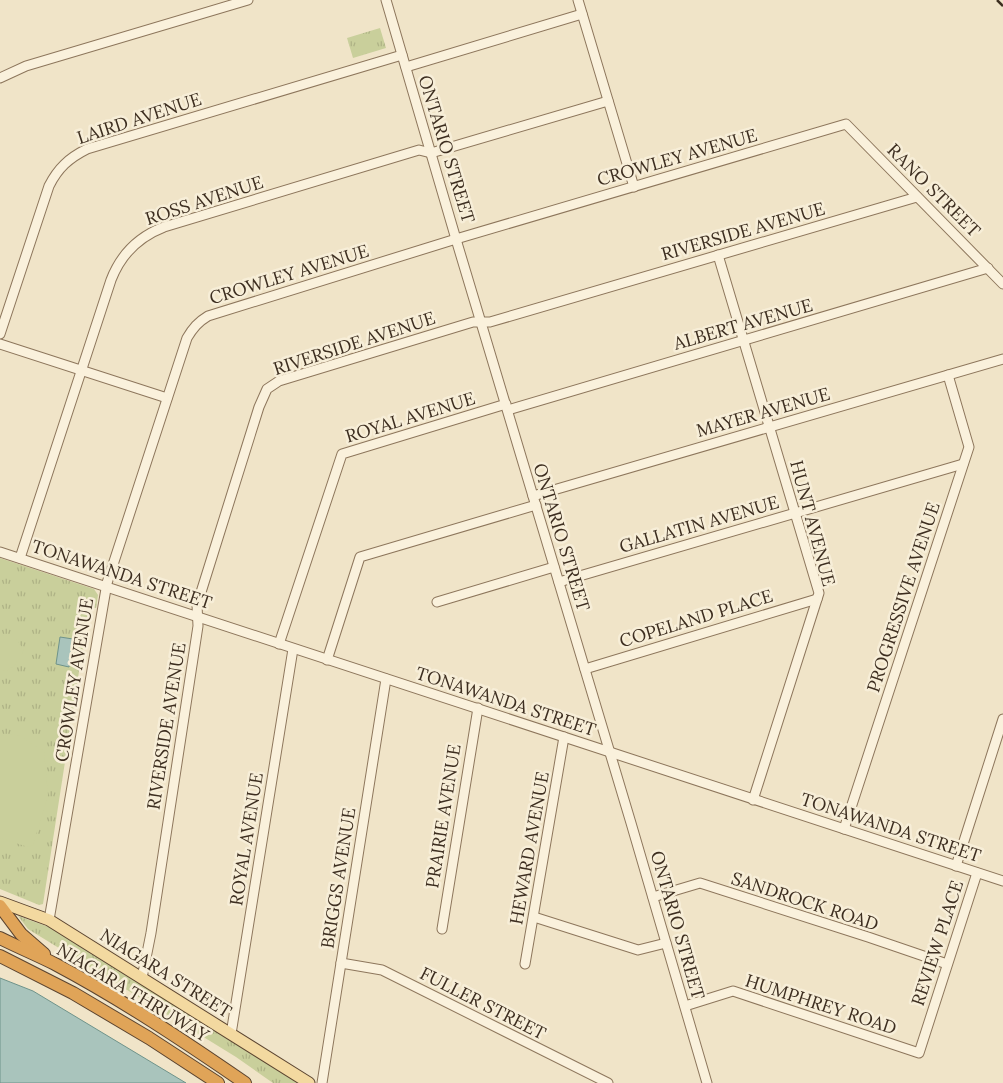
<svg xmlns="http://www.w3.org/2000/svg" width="1003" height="1083" font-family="Lora,serif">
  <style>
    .grass { fill: url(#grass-tufts) }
    .pitch { fill: #c9cf9b }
    .water { fill: #a9c4bc; stroke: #6f938a }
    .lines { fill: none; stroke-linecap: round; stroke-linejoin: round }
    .minor-casing { stroke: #8d765c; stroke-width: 11 }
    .major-casing { stroke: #5b4430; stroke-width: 13 }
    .highway-casing { stroke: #5b4430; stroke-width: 14 }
    .minor { stroke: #faf1dc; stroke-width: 9 }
    .major { stroke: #f3d9a0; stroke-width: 11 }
    .highway { stroke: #e0a458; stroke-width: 12 }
    .rail { stroke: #3d2e20; stroke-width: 2.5; stroke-dasharray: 9 9; stroke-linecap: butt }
    .labels { text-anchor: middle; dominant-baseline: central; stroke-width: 5; stroke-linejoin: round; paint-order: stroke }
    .street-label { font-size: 18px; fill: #3d2e20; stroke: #f7eed8 }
  </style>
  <defs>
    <pattern id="grass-tufts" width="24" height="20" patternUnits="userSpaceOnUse" patternTransform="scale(1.25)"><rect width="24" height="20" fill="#c9cf9b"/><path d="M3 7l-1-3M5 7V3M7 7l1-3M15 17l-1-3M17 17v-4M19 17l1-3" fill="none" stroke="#aeb285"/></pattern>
  </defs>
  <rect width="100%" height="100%" fill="#f0e4c8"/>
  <!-- grass -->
  <g class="grass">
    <polygon points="380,28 386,48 353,58 347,38"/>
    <polygon points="0,558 94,589 98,595 96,608 89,607 43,904 39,905 0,889"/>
    <polygon points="18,916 49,927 299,1083 273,1083 236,1057 28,929"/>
  </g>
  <!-- pitch -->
  <g class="pitch">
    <path d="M 8,635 L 16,639 L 24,650 C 18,660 13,672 0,671 L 0,636 Z"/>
    <polygon points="16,734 44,751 48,795 33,845 28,847 0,838 0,736"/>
  </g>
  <!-- water -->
  <g class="water">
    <polygon points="60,637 73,639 69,667 56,664"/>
    <polygon points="0,978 33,991 186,1083 0,1083"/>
  </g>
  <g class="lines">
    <defs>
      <g id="minor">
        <polyline points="386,0 458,246 631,823 707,1083"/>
        <polyline points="578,0 634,187"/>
        <polyline points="406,67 582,14"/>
        <polyline points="0,78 26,66 248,0"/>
        <polyline points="718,255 819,593 753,800"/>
        <path d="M 0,334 L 49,186 C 58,168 69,158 87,149 L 402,55"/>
        <polyline points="0,344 167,398"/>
        <polyline points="508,410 988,268"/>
        <polyline points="533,496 1003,359"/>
        <polyline points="0,552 1003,881"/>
        <path d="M 20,558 L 111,280 C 121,254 138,237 164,227 L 419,150 L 431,153 L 608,101"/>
        <polyline points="559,582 963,464"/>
        <polyline points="437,602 554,567"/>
        <polyline points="279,644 342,454 506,404"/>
        <polyline points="327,660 360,557 536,505"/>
        <polyline points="585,669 817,599"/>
        <polyline points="844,829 969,447 948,375"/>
        <polyline points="956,866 1003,719"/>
        <polyline points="653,897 700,883 868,937 947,964"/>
        <polyline points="534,917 638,950 666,943"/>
        <path d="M 49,920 L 107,583 L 187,338 C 193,328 198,322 208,316 L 456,239 L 846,124 L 1003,284"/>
        <polyline points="442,929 478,708"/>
        <polyline points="341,963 382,970 608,1083"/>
        <polyline points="525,964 564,737"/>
        <polyline points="142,978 151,933 198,626 197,605 259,407 267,389 279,381 473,322 490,322 917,197"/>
        <polyline points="685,1006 733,991 919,1053 977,873"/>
        <polyline points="231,1034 293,649"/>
        <polyline points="322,1083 386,679"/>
      </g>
      <polyline id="major" points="0,902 49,920 309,1083"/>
      <g id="highway">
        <polyline points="0,906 21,934 44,954"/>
        <path d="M 0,938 C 18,947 37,955 55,964 C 121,999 184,1041 245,1083"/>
        <polyline points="0,956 73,993 149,1038 218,1083"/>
      </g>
    </defs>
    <!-- minor casing -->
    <use href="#minor" class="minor-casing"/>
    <!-- major casing -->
    <use href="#major" class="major-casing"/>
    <!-- highway casing -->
    <use href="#highway" class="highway-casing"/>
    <!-- minor -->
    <use href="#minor" class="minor"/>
    <!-- major -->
    <use href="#major" class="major"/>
    <!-- highway -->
    <use href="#highway" class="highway"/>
    <!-- rail -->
    <polyline class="rail" points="997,0 1003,6"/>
  </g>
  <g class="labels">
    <!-- street labels -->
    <g class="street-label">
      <text transform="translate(139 118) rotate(-18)">LAIRD AVENUE</text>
      <text transform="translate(447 149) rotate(73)">ONTARIO STREET</text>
      <text transform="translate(677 157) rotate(-16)">CROWLEY AVENUE</text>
      <text transform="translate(934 190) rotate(45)">RANO STREET</text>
      <text transform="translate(204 200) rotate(-18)">ROSS AVENUE</text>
      <text transform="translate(743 231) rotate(-16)">RIVERSIDE AVENUE</text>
      <text transform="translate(289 274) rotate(-17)">CROWLEY AVENUE</text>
      <text transform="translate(743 324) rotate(-16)">ALBERT AVENUE</text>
      <text transform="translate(354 343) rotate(-18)">RIVERSIDE AVENUE</text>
      <text transform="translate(763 412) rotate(-16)">MAYER AVENUE</text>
      <text transform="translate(410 417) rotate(-17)">ROYAL AVENUE</text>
      <text transform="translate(813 523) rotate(75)">HUNT AVENUE</text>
      <text transform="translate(699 524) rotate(-16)">GALLATIN AVENUE</text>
      <text transform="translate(562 537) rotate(73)">ONTARIO STREET</text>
      <text transform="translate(122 574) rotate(18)">TONAWANDA STREET</text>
      <text transform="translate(903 597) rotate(-72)">PROGRESSIVE AVENUE</text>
      <text transform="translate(696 618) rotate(-17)">COPELAND PLACE</text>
      <text transform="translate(74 680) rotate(-81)">CROWLEY AVENUE</text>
      <text transform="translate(506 701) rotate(18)">TONAWANDA STREET</text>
      <text transform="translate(166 726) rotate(-81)">RIVERSIDE AVENUE</text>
      <text transform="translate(443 816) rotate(-81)">PRAIRIE AVENUE</text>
      <text transform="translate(891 827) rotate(18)">TONAWANDA STREET</text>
      <text transform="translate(246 839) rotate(-81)">ROYAL AVENUE</text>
      <text transform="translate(529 848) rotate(-80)">HEWARD AVENUE</text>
      <text transform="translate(338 878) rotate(-81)">BRIGGS AVENUE</text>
      <text transform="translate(805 901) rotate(18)">SANDROCK ROAD</text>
      <text transform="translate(678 925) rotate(74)">ONTARIO STREET</text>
      <text transform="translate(937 943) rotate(-72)">REVIEW PLACE</text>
      <text transform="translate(166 973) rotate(32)">NIAGARA STREET</text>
      <text transform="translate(133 992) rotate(31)">NIAGARA THRUWAY</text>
      <text transform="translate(483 1003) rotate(27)">FULLER STREET</text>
      <text transform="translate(821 1004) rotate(18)">HUMPHREY ROAD</text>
    </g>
  </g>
</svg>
